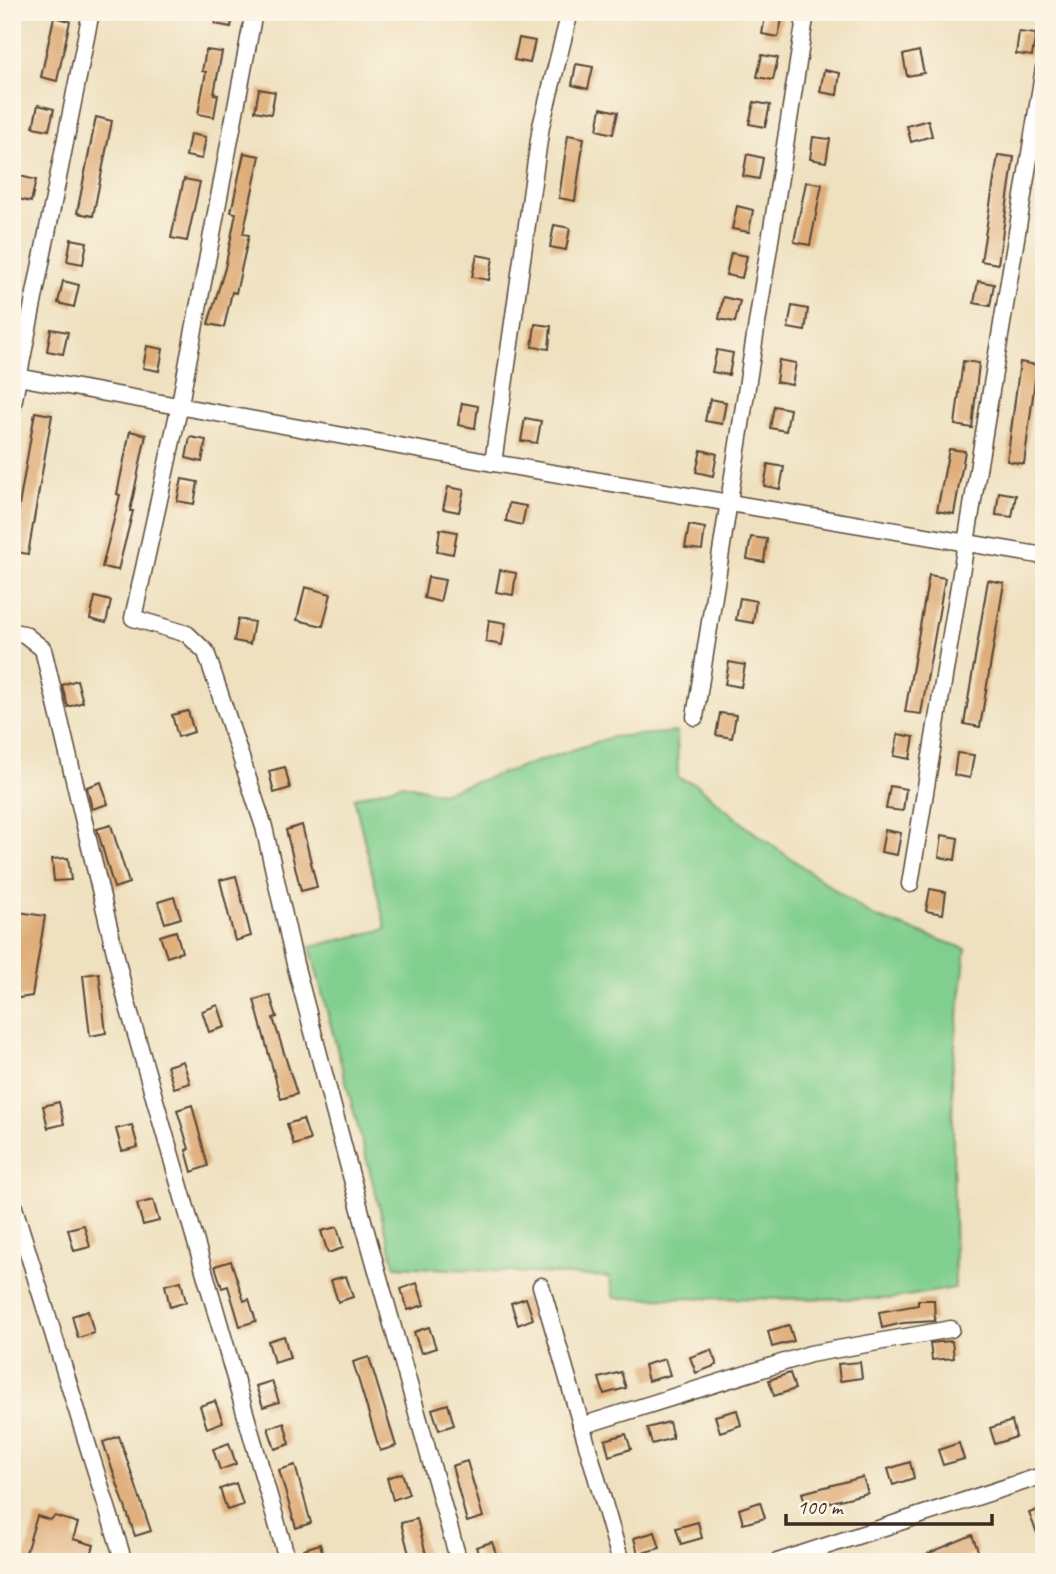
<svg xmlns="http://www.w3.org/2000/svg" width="1056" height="1574" font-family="Caveat,sans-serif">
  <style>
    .green { fill: #81cf8e; stroke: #5e7c56; stroke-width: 2 }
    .building { fill: #dfad79 }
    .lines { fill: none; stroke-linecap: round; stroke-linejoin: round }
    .street-casing { stroke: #564536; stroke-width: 19 }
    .street { stroke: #fff; stroke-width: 16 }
  </style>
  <rect width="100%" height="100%" fill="#fcf5e5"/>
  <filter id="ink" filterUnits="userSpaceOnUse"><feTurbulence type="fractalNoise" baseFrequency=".0143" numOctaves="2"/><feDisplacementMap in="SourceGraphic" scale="14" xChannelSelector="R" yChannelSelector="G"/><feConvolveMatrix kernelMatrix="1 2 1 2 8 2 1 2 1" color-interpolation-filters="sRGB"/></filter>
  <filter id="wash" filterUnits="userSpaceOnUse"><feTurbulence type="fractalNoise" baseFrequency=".00686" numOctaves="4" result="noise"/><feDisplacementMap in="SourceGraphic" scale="28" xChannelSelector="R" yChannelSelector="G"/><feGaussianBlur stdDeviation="1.57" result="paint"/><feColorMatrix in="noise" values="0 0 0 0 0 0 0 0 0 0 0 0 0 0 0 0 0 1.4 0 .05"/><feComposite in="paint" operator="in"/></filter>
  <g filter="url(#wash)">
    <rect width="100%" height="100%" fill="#efe1c0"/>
    <!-- green -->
    <polygon class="green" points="677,732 678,778 696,784 748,828 872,916 966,949 952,1069 955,1288 889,1299 614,1298 609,1277 395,1266 310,947 386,929 354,798 403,784 441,793 612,737"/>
    <g id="blocks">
      <!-- building -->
      <g class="building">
        <polygon points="217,12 234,12 231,27 215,24"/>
        <polygon points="766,12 783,15 778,37 762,34"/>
        <polygon points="54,17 70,21 57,81 41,77"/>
        <polygon points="1019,32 1036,34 1032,56 1016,54"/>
        <polygon points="519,38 535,41 530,63 514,60"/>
        <polygon points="206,50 222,52 214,94 218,95 214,117 198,114 206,72 202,71"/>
        <polygon points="919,51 924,73 907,76 903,55"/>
        <polygon points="762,55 778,58 773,80 757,77"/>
        <polygon points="576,64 593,67 588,89 572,85"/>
        <polygon points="824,70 840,73 837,95 820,92"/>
        <polygon points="259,89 275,92 271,114 255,111"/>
        <polygon points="754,102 770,105 765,127 749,124"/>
        <polygon points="38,105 54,109 49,130 33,127"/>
        <polygon points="601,108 618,112 613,134 597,130"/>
        <polygon points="96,117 112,121 93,216 77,213"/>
        <polygon points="928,120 932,136 911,142 907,126"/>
        <polygon points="190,134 206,137 202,159 186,156"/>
        <polygon points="568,135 584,138 575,201 559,198"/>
        <polygon points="813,137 830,139 826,162 810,159"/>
        <polygon points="244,153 260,156 243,234 249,235 244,257 236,293 232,292 224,327 208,324 225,268 236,213 231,212"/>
        <polygon points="747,154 763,158 759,179 743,176"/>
        <polygon points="998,155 1014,157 998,264 981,261"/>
        <polygon points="20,176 36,180 31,202 15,198"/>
        <polygon points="184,179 200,182 187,241 171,238"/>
        <polygon points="806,182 822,184 810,245 794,242"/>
        <polygon points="737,206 753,210 749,232 732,229"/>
        <polygon points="554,225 570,228 566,250 550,247"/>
        <polygon points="71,239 87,242 83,264 67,261"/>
        <polygon points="731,253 747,256 742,278 726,275"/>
        <polygon points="477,255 493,258 489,280 472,277"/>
        <polygon points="63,281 79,285 74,307 58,303"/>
        <polygon points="978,281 994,284 990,306 974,303"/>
        <polygon points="723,297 740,301 735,322 719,319"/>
        <polygon points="792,306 808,309 805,331 788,328"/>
        <polygon points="535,324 551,326 549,349 532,347"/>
        <polygon points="51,329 68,332 63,354 47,351"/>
        <polygon points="147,346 163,349 159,371 143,368"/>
        <polygon points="717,350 733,353 729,375 712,372"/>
        <polygon points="779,360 796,363 792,385 776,382"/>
        <polygon points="963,361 979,363 972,428 955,425"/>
        <polygon points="1020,362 1037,365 1024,464 1007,461"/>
        <polygon points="710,399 726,402 722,424 705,421"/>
        <polygon points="462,403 478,406 475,428 458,425"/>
        <polygon points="774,406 790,409 786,431 770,428"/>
        <polygon points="35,412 52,415 28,554 12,551 12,547"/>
        <polygon points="525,418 541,421 537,443 521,441"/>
        <polygon points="130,431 146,435 130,511 133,511 118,570 102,567 120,495 117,494"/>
        <polygon points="190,437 206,440 202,462 186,458"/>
        <polygon points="949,449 965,451 954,514 937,511"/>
        <polygon points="701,450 717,454 713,476 696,472"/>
        <polygon points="768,464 784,467 780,489 764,486"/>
        <polygon points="182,479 198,482 194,504 177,501"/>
        <polygon points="448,487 464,490 459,512 443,509"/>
        <polygon points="999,492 1016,495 1012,517 996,515"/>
        <polygon points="509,503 526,506 522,525 506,521"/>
        <polygon points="689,525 705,528 702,550 685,548"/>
        <polygon points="440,529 457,532 453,554 437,551"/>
        <polygon points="751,537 767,539 764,562 747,559"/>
        <polygon points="500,570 516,573 513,595 496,592"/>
        <polygon points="929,575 945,578 921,714 905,712"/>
        <polygon points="428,577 445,580 440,602 424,598"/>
        <polygon points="988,580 1004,583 980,727 964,724"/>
        <polygon points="305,587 331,594 323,626 297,620"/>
        <polygon points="95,597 111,601 106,623 90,619"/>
        <polygon points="740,598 756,601 753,623 736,620"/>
        <polygon points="238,619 254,622 250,644 234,641"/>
        <polygon points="489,620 506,623 502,645 486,642"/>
        <polygon points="729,662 745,665 741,687 725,684"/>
        <polygon points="77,680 83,702 68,707 62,685"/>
        <polygon points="188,711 194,732 178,737 172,715"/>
        <polygon points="720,713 736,715 732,738 716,735"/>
        <polygon points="898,734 914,737 910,759 894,756"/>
        <polygon points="957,753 974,755 970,778 954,775"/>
        <polygon points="285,767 290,788 274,793 269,771"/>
        <polygon points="101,782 108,804 92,809 87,787"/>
        <polygon points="890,786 906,789 903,811 886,809"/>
        <polygon points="111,825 129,883 114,888 97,829"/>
        <polygon points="302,825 317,887 301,891 286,830"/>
        <polygon points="885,830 901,833 897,855 881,852"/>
        <polygon points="942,835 958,838 955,860 939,857"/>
        <polygon points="68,858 71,880 54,881 52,859"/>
        <polygon points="236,876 251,936 235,941 220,880"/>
        <polygon points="930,889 946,892 943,914 926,911"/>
        <polygon points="174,897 181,918 165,923 158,902"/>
        <polygon points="12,911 45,916 32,996 12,999"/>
        <polygon points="176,931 182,952 167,957 160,936"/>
        <polygon points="99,973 106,1033 90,1036 83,975"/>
        <polygon points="270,995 277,1017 273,1018 297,1094 281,1099 254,1000"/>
        <polygon points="218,1005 225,1027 209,1032 202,1011"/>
        <polygon points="183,1061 190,1083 174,1088 167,1066"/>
        <polygon points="59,1102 64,1124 48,1128 43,1106"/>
        <polygon points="192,1105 208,1166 192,1172 186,1150 189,1149 177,1110"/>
        <polygon points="303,1119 310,1140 294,1145 287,1124"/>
        <polygon points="132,1125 138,1147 122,1151 116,1129"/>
        <polygon points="153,1200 159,1221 143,1225 137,1204"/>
        <polygon points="84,1225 90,1247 74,1251 68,1229"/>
        <polygon points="337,1227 343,1248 328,1253 321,1231"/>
        <polygon points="231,1261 244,1301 249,1299 256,1321 240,1326 228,1286 222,1288 215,1266"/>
        <polygon points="346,1276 353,1297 338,1302 331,1280"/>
        <polygon points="181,1281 186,1302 170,1307 165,1285"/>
        <polygon points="417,1283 424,1305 408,1310 401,1289"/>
        <polygon points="526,1298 533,1319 518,1325 511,1303"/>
        <polygon points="918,1300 934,1300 935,1321 903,1323 882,1328 879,1312 918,1305"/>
        <polygon points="88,1311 94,1333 78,1338 72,1316"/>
        <polygon points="789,1325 794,1341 772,1347 768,1331"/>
        <polygon points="429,1327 436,1348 421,1353 414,1332"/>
        <polygon points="284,1336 290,1358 274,1363 268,1341"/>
        <polygon points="952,1341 954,1358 932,1360 930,1343"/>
        <polygon points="711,1350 717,1365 696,1373 690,1357"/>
        <polygon points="369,1357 396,1446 380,1451 353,1362"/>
        <polygon points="665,1359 670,1375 648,1381 644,1365"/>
        <polygon points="860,1362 862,1378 840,1381 838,1364"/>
        <polygon points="621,1372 626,1388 604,1394 599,1378"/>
        <polygon points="790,1373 795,1389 774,1396 769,1380"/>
        <polygon points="272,1381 279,1402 263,1407 256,1386"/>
        <polygon points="215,1401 223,1422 207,1428 200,1406"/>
        <polygon points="448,1404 454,1425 439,1430 432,1409"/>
        <polygon points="737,1410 741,1425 720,1432 715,1416"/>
        <polygon points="1012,1421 1016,1437 995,1444 990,1428"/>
        <polygon points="669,1422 673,1438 652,1444 647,1428"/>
        <polygon points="284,1423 290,1444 275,1449 268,1428"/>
        <polygon points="626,1434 631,1449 609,1456 605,1440"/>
        <polygon points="119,1436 151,1531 135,1536 103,1442"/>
        <polygon points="229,1443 236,1464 220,1470 213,1449"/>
        <polygon points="959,1443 964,1459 943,1465 938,1450"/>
        <polygon points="467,1461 483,1517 467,1522 452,1466"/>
        <polygon points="910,1462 914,1478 893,1485 888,1469"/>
        <polygon points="295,1465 311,1523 296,1528 279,1470"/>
        <polygon points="402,1473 409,1494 393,1500 387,1478"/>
        <polygon points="863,1477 868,1493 807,1508 802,1493"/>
        <polygon points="236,1483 243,1505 227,1510 220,1489"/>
        <polygon points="760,1502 765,1518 743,1524 739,1509"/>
        <polygon points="1044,1508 1044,1548 1043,1548 1029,1513"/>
        <polygon points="37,1516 50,1520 55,1516 78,1523 73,1539 94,1545 89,1562 23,1562"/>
        <polygon points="417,1519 425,1550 428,1562 411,1562 401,1523"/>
        <polygon points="698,1522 702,1538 681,1544 676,1528"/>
        <polygon points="655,1532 660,1548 638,1554 634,1538"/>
        <polygon points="972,1535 979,1553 957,1562 908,1562"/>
        <polygon points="492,1542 499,1562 481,1562 476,1547"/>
        <polygon points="320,1544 325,1562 308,1562 304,1549"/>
      </g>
    </g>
  </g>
  <g filter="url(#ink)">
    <use href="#blocks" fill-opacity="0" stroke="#564536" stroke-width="2"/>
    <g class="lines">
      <defs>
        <g id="street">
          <polyline points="254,12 179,409 133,618 187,634 206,652 264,827 295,964 365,1228 459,1562"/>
          <polyline points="12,376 493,463 1044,556"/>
          <polyline points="12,409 91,12"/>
          <polyline points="493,463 541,126 570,12"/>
          <polyline points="12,632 24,634 43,649 127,1003 288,1562"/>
          <polyline points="695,717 806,12"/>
          <polyline points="910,884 1044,68"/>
          <polyline points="12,1201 124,1562"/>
          <polyline points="541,1286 621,1562"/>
          <polyline points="581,1426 810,1354 951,1329"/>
          <polyline points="777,1562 1044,1475"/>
        </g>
      </defs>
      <!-- street casing -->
      <use href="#street" class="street-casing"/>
      <!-- street -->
      <use href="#street" class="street"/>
    </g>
  </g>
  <!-- margin -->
  <rect width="1056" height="1574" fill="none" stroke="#fcf5e5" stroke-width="42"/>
  <!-- scale -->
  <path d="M786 1514v10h206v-10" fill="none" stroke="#3b2a1e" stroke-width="3.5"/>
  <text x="797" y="1514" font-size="21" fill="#3b2a1e" stroke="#fcf5e5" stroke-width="5" paint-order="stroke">100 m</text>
</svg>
